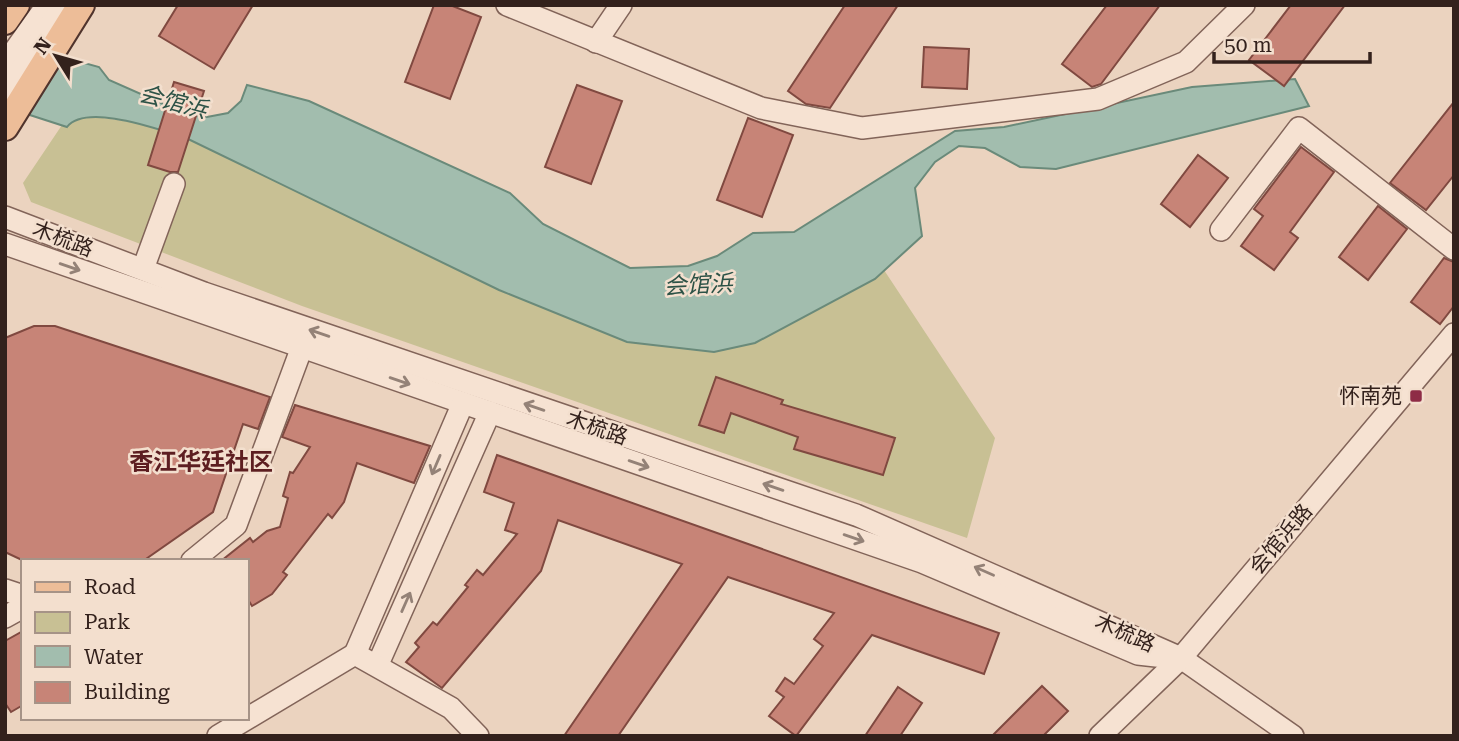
<svg xmlns="http://www.w3.org/2000/svg" width="1459" height="741" font-family="'Roboto Serif','Noto Sans SC',serif">
  <style>
    .green { fill: #c8c094 }
    .water { fill: #a2bdae; stroke: #6a8a7a; stroke-width: 2 }
    .building { fill: #c78477; stroke: #804940; stroke-width: 2 }
    .lines { fill: none; stroke-linecap: round; stroke-linejoin: round }
    .minor-casing { stroke: #826459; stroke-width: 24 }
    .major-casing { stroke: #50342d; stroke-width: 30 }
    .minor { stroke: #f6e2d2; stroke-width: 21 }
    .major { stroke: #edbd98; stroke-width: 26 }
    .oneway { stroke: #948277 }
    .poi-dot { fill: #8e2c46; stroke: #f3dfce; stroke-width: 2.5 }
    .labels { text-anchor: middle; dominant-baseline: central; stroke-width: 5; stroke-linejoin: round; paint-order: stroke }
    .street-label { font-size: 21px; fill: #33211c; stroke: #f3dfce }
    .poi-label { font-size: 21px; fill: #33211c; stroke: #f3dfce; text-anchor: end }
    .water-label { font-size: 23px; font-style: italic; fill: #2c5246; stroke: #f3dfce }
    .quarter-label { font-size: 24px; font-weight: bold; fill: #5d1e21; stroke: #f3dfce }
  </style>
  <rect width="100%" height="100%" fill="#ebd3bf"/>
  <!-- green -->
  <polygon class="green" points="87,116 133,122 184,137 499,290 627,342 714,352 755,343 875,279 884,270 995,438 967,538 302,306 31,202 23,183 62,125 67,127 72,120"/>
  <!-- water -->
  <path class="water" d="M 5,41 L 99,67 L 109,80 L 186,114 L 207,117 L 228,113 L 241,101 L 247,85 L 309,101 L 510,193 L 543,224 L 630,268 L 688,266 L 717,256 L 753,233 L 794,232 L 955,131 L 1004,127 L 1192,87 L 1295,79 L 1309,106 L 1056,169 L 1020,167 L 985,148 L 959,146 L 935,162 L 915,188 L 922,236 L 875,279 L 755,343 L 714,352 L 627,342 L 499,290 L 184,137 C 157,129 86,103 67,127 L 5,107 Z"/>
  <!-- building -->
  <g class="building">
    <polygon points="178,5 253,5 214,69 159,36"/>
    <polygon points="434,5 450,5 481,17 450,99 405,82"/>
    <polygon points="845,5 898,5 830,108 806,104 788,91"/>
    <polygon points="1107,5 1160,5 1101,84 1092,87 1062,64"/>
    <polygon points="1291,5 1345,5 1284,86 1249,60"/>
    <polygon points="924,47 969,49 967,89 922,87"/>
    <polygon points="174,82 204,91 178,172 170,172 148,165"/>
    <polygon points="577,85 622,101 591,184 545,167"/>
    <polygon points="1454,102 1454,175 1426,210 1390,183"/>
    <polygon points="748,118 793,135 762,217 717,200"/>
    <polygon points="1301,147 1334,172 1290,232 1298,238 1274,270 1241,246 1263,216 1254,209"/>
    <polygon points="1198,155 1228,178 1190,227 1161,204"/>
    <polygon points="1378,206 1407,229 1368,280 1339,257"/>
    <polygon points="1444,258 1454,262 1454,306 1440,324 1411,302"/>
    <polygon points="34,326 55,326 270,397 258,429 243,424 213,512 143,561 24,561 5,552 5,338"/>
    <polygon points="716,377 783,400 781,404 895,438 883,475 794,449 798,437 731,413 724,433 699,425"/>
    <polygon points="295,405 430,446 414,483 357,463 344,502 332,518 328,514 283,572 287,575 272,594 252,606 247,598 247,561 221,561 250,538 253,542 267,531 280,527 288,498 283,496 290,472 293,473 310,447 282,437"/>
    <polygon points="497,455 999,633 984,674 872,635 796,736 769,716 784,697 776,691 785,678 794,684 823,646 814,639 834,613 728,577 618,736 564,736 682,564 558,520 541,571 442,688 406,662 419,647 415,643 433,622 437,625 468,587 465,585 477,570 483,575 517,534 505,530 514,503 484,492"/>
    <polygon points="23,631 23,705 11,712 5,703 5,641"/>
    <polygon points="1042,686 1068,711 1043,736 992,736"/>
    <polygon points="898,687 922,703 900,736 865,736"/>
  </g>
  <g class="lines">
    <defs>
      <g id="minor">
        <polyline points="507,5 761,108 862,128 1098,99 1186,62 1244,5"/>
        <polyline points="596,42 621,5"/>
        <polyline points="5,64 47,5"/>
        <polyline points="5,94 63,5"/>
        <polyline points="5,217 204,293 856,515 1181,658 1293,736"/>
        <polyline points="1221,230 1299,128 1454,249"/>
        <polyline points="5,244 922,562 1138,654 1165,657"/>
        <polyline points="143,269 174,184"/>
        <polyline points="192,561 236,525 302,347"/>
        <polyline points="5,590 23,596"/>
        <polyline points="5,617 23,607"/>
        <polyline points="355,654 463,403"/>
        <polyline points="378,664 490,412"/>
        <polyline points="218,736 355,654 451,708 478,736"/>
        <polyline points="1100,736 1181,658 1454,334"/>
      </g>
      <g id="major">
        <polyline points="5,21 16,5"/>
        <polyline points="5,127 81,5"/>
      </g>
    </defs>
    <!-- minor casing -->
    <use href="#minor" class="minor-casing"/>
    <!-- major casing -->
    <use href="#major" class="major-casing"/>
    <!-- minor -->
    <use href="#minor" class="minor"/>
    <!-- major -->
    <use href="#major" class="major"/>
  </g>
  <!-- one-way arrows -->
  <defs><path id="oneway-shaft" d="M-6 0H5M1.5-3L5.5 0L1.5 3" fill="none" stroke-width="1.6" stroke-linecap="round" stroke-linejoin="round" transform="scale(1.75)"/></defs>
  <g class="oneway">
    <use href="#oneway-shaft" transform="translate(70 267) rotate(19)"/>
    <use href="#oneway-shaft" transform="translate(319 333) rotate(-161)"/>
    <use href="#oneway-shaft" transform="translate(400 381) rotate(19)"/>
    <use href="#oneway-shaft" transform="translate(534 407) rotate(-161)"/>
    <use href="#oneway-shaft" transform="translate(639 464) rotate(19)"/>
    <use href="#oneway-shaft" transform="translate(436 465) rotate(113)"/>
    <use href="#oneway-shaft" transform="translate(773 487) rotate(-161)"/>
    <use href="#oneway-shaft" transform="translate(854 538) rotate(19)"/>
    <use href="#oneway-shaft" transform="translate(984 571) rotate(-156)"/>
    <use href="#oneway-shaft" transform="translate(406 602) rotate(-66)"/>
  </g>
  <!-- markers -->
  <rect class="poi-dot" x="1409" y="389" width="14" height="14" rx="3.5"/>
  <g class="labels">
    <!-- street labels -->
    <g class="street-label">
      <text transform="translate(63 239) rotate(21)">木梳路</text>
      <text transform="translate(597 428) rotate(19)">木梳路</text>
      <text transform="translate(1281 539) rotate(-50)">会馆浜路</text>
      <text transform="translate(1125 633) rotate(24)">木梳路</text>
    </g>
    <!-- poi labels -->
    <g class="poi-label">
      <text x="1402" y="396">怀南苑</text>
    </g>
    <!-- water labels -->
    <g class="water-label">
      <text transform="translate(173 102) rotate(15)">会馆浜</text>
      <text transform="translate(698 285) rotate(-3)">会馆浜</text>
    </g>
    <!-- quarter labels -->
    <g class="quarter-label">
      <text x="201" y="462">香江华廷社区</text>
    </g>
  </g>
  <!-- border -->
  <rect width="1459" height="741" fill="none" stroke="#33211c" stroke-width="14"/>
  <!-- legend -->
  <rect x="21" y="559" width="228" height="161" fill="#f3dfce" stroke="#a69387" stroke-width="2"/>
  <rect x="35" y="582" width="35" height="10" fill="#edbd98" stroke="#a69387" stroke-width="2"/>
  <text x="84" y="594" font-size="21" fill="#33211c">Road</text>
  <rect x="35" y="612" width="35" height="21" fill="#c8c094" stroke="#a69387" stroke-width="2"/>
  <text x="84" y="629" font-size="21" fill="#33211c">Park</text>
  <rect x="35" y="646" width="35" height="21" fill="#a2bdae" stroke="#a69387" stroke-width="2"/>
  <text x="84" y="664" font-size="21" fill="#33211c">Water</text>
  <rect x="35" y="682" width="35" height="21" fill="#c78477" stroke="#a69387" stroke-width="2"/>
  <text x="84" y="699" font-size="21" fill="#33211c">Building</text>
  <!-- north arrow -->
  <g transform="translate(56 56) rotate(307)" stroke="#f3dfce" stroke-width="5" paint-order="stroke">
  <path d="M0-5L12 26L0 18L-12 26Z" fill="#33211c"/>
  <text y="-10" font-size="19" font-weight="bold" text-anchor="middle" fill="#33211c">N</text>
  </g>
  <!-- scale -->
  <path d="M1214 52v10h156v-10" fill="none" stroke="#33211c" stroke-width="3.5"/>
  <text x="1224" y="52" font-size="21" fill="#33211c" stroke="#f3dfce" stroke-width="5" paint-order="stroke">50 m</text>
</svg>
